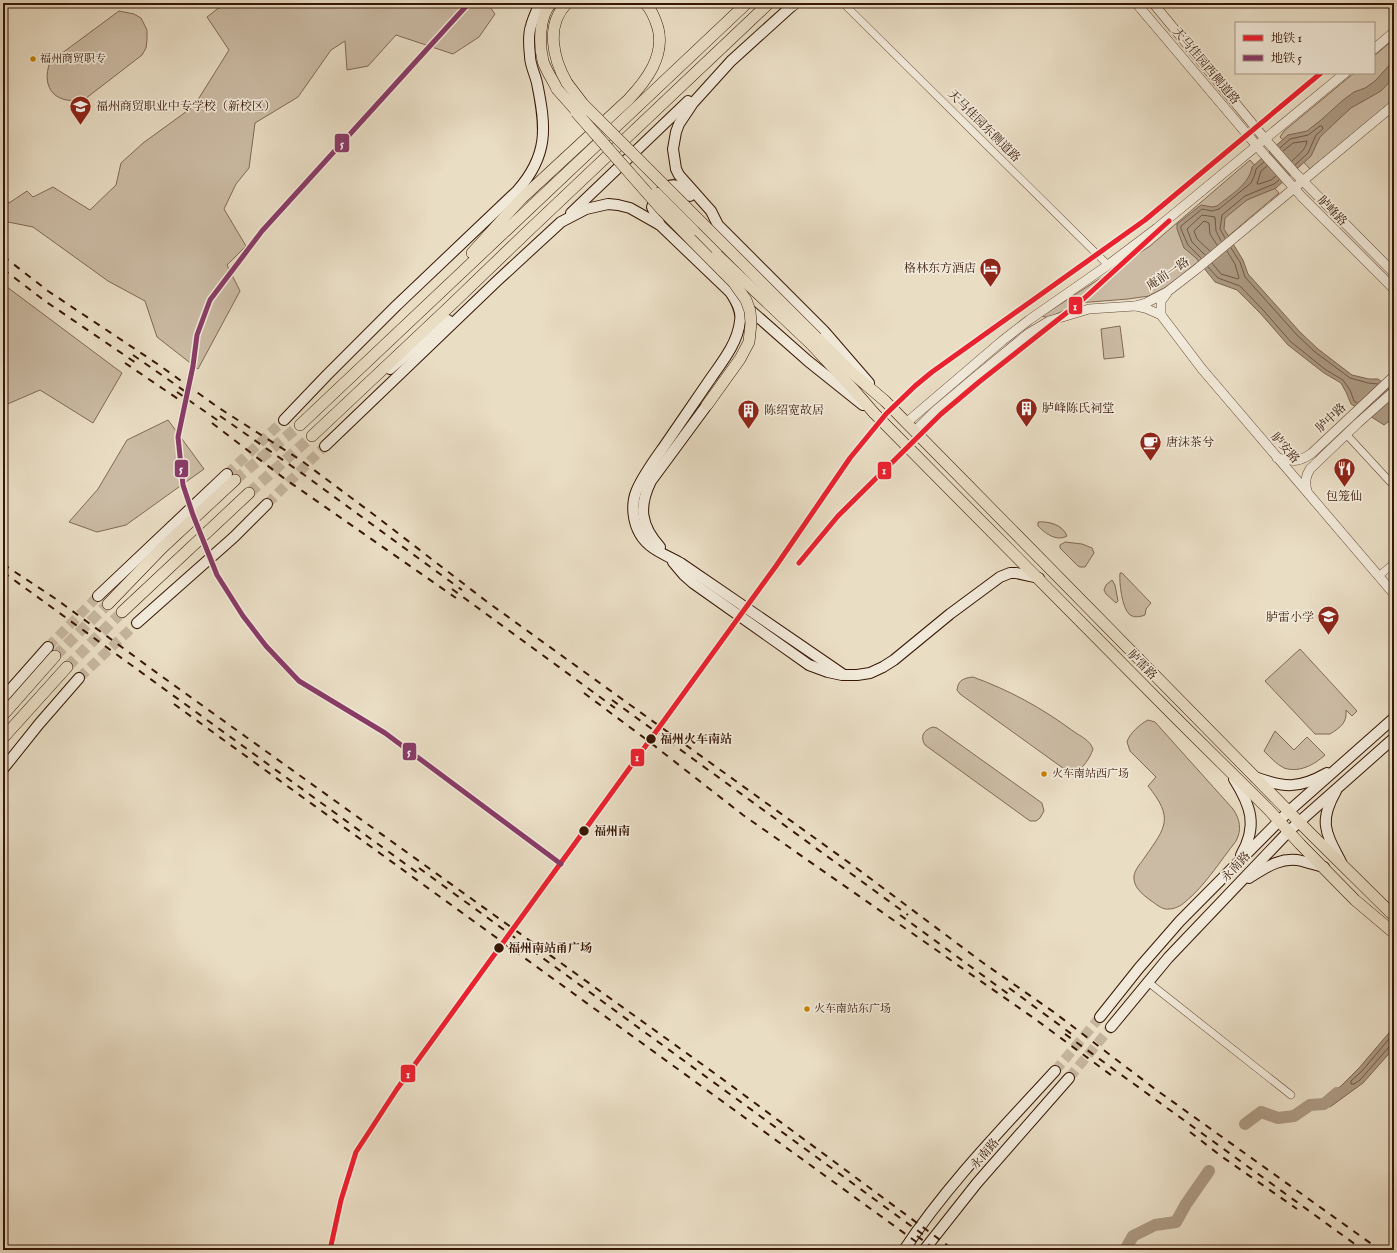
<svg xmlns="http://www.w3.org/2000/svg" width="1397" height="1253" font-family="'IM FELL English','Noto Serif SC',serif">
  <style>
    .green { fill: #cbbba4; stroke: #816954 }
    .water { fill: #ac9a83; stroke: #7d6651 }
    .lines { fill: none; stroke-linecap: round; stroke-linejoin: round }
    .shore { stroke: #725844; stroke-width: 1 }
    .river { stroke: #ac9a83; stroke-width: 12 }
    .secondary-tunnel { stroke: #c5b59e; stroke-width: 10; stroke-dasharray: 10 5; stroke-linecap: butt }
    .trunk-tunnel { stroke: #c5b59e; stroke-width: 11; stroke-dasharray: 11 5.5; stroke-linecap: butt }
    .minor-casing { stroke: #644835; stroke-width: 8 }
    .tertiary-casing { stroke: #644835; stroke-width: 10 }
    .secondary-casing { stroke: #371705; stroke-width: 12 }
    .primary-casing { stroke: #371705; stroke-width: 12 }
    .trunk-casing { stroke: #371705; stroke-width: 12 }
    .minor { stroke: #f1e9d9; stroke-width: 7 }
    .tertiary { stroke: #f1e9d9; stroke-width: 9 }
    .secondary { stroke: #f1e9d9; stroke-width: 10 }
    .primary { stroke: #e9ddc4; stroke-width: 11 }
    .trunk { stroke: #e9ddc4; stroke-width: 11 }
    .rail { stroke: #371705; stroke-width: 2; stroke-dasharray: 7 7; stroke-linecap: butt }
    .trunk-bridge-casing { stroke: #371705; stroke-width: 12; stroke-linecap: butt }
    .trunk-bridge { stroke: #e9ddc4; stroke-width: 11 }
    .metro-1-casing { stroke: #f1e9d9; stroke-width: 8 }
    .metro-2-casing { stroke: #f1e9d9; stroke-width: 8 }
    .metro-1 { stroke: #eb212f; stroke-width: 5 }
    .metro-2 { stroke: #893b67; stroke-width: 5 }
    .bus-dot { fill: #c78201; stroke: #f1e9d9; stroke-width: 1.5 }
    .stop-dot { fill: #371705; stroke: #f1e9d9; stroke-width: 1.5 }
    .labels { text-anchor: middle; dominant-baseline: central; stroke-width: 3.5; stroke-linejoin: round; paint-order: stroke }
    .bus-label { font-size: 11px; fill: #371705; stroke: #f1e9d9; text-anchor: start }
    .street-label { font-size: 12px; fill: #371705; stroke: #f1e9d9 }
    .poi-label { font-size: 12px; fill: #371705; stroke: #f1e9d9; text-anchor: start }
    .stop-label { font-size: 12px; font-weight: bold; fill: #371705; stroke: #f1e9d9; text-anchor: start }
    .line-badge { stroke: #f1e9d9; stroke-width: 1.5 }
    .badge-label { font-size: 11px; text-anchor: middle; font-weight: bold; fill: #fff }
  </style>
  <rect width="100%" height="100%" fill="#e9ddc4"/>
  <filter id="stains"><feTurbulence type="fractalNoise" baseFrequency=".005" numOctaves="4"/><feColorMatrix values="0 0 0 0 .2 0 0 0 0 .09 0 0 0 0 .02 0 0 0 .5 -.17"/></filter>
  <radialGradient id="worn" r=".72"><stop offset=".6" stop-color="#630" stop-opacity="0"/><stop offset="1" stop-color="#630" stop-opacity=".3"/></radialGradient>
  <!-- green -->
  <g class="green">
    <polygon points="225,3 487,3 495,14 479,37 453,54 396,35 368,66 347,70 345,41 331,50 298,97 255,123 249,168 236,184 224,209 246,246 227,265 240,291 198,369 157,337 145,301 108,281 33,227 3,221 3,196 9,203 27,191 33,197 53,187 90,210 116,185 121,163 143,143 194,106 229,50 207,17"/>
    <path d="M 119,11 L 134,14 L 141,18 L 147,30 L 147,40 L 146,48 L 142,55 L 85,99 C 57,106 40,89 50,62 Z"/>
    <polygon points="1394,39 1394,99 1326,158 1310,169 1280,137 1284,131 1354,73 1374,73 1374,56"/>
    <polygon points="1250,160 1279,193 1180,277 1166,287 1149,296 1128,299 1078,303 1049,318 1042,316 1150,246"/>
    <polygon points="3,284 122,373 93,423 40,390 3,406"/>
    <polygon points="1120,326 1124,357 1104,359 1101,329"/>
    <polygon points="168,420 204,469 126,525 97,532 69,522 98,489 127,440"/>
    <path d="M 1038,522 C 1049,521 1063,525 1067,536 C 1056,542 1045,533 1038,526 Z"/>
    <polygon points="1065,542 1082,544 1092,548 1094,553 1085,567 1080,567 1078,566 1060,548 1060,545"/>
    <path d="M 1120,573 L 1122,573 L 1151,603 L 1146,609 L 1145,615 C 1140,617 1133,618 1129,614 C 1122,607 1119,583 1120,573 Z"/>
    <polygon points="1112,580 1115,585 1118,601 1116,603 1106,594 1104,590 1106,585"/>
    <path d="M 1300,649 L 1357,711 L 1352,716 L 1346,710 C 1347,723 1341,727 1330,734 L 1315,734 L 1265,681 Z"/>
    <path d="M 973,677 C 1009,690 1042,708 1073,731 C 1080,736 1090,740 1093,749 C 1090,758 1083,768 1075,773 L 1067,771 L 960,694 L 957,690 C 958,680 964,678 973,677 Z"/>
    <path d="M 1148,720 L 1155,722 L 1233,809 C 1240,819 1242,830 1236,841 C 1221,860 1204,887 1185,902 C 1181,906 1174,909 1169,909 C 1162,910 1156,904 1150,900 C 1142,894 1133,887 1134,876 C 1135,869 1141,863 1145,857 C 1166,827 1174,818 1148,786 L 1156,777 L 1130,751 L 1127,742 C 1129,734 1140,724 1148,720 Z"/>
    <path d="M 933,727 L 937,728 L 1042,803 L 1044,811 L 1040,818 L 1036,821 L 1030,821 L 925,745 C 920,737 923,730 933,727 Z"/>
    <path d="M 1275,731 L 1294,750 L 1307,737 L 1325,755 C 1314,765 1299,773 1284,768 C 1276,764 1270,757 1264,751 Z"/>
  </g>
  <!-- water -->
  <g class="water">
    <path d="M 1394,60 L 1394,77 L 1381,91 L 1351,108 L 1339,119 L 1320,137 L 1311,156 L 1276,188 L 1247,200 L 1225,218 L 1224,229 L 1243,260 L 1248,274 L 1300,332 L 1318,349 L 1352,375 L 1369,379 L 1378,379 L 1394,390 L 1394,421 L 1388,422 L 1384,425 L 1351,404 L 1346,392 L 1341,383 L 1324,373 L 1288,345 L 1261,314 L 1237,290 L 1215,282 L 1196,258 L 1184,248 L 1177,229 L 1177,224 L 1201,205 L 1212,207 L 1217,206 C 1229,196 1250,184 1252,167 L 1288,135 L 1307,131 L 1321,120 L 1342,101 L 1354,92 L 1365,88 L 1375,81 Z"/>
    <polygon points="1394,1027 1394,1048 1363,1083 1330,1107 1320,1101 1341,1086 1359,1068"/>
  </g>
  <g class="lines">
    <!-- shore -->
    <g class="shore">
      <polyline points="1280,148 1290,139 1308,135 1320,126 1322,126 1323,129 1316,135 1308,153 1295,165"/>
      <path d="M 1283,151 L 1293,143 L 1307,141 C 1306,150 1298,155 1292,161"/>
      <polyline points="1267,166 1261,171 1257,184 1259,184 1271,180 1276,176"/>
      <polyline points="1225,238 1220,229 1222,215 1245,196 1274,184 1279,180"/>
      <polyline points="1231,248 1240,262 1245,277 1297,335 1315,352 1350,378 1368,383 1378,384"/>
      <polyline points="1210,251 1197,239 1194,231 1204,221 1209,223 1210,234 1217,245"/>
      <polyline points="1205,255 1192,242 1187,229 1202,215 1215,217 1216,231 1221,241"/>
      <polyline points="1201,258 1188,245 1181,229 1181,226 1202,209 1212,211 1219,209 1251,183 1255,174 1256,169 1264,162"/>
      <polyline points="1212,263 1221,274 1238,279 1239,278 1235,264 1227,251"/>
      <polyline points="1208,267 1218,278 1240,286 1264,311 1291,342 1326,370 1343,380 1350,390 1354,401 1357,403"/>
      <polyline points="1394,1033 1362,1071 1351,1081 1351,1084 1354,1084 1360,1080 1389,1047 1394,1045"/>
    </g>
    <!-- river -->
    <g class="river">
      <polyline points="1245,1124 1261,1112 1278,1118 1294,1116 1310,1105 1324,1104 1337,1093"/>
      <polyline points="1125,1250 1133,1236 1155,1225 1176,1222 1186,1204 1209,1171"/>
    </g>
    <!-- secondary-tunnel -->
    <g class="secondary-tunnel">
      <polyline points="227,474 284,420"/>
      <polyline points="267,504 325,446"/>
      <polyline points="48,647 98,596"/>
      <polyline points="79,678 137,623"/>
      <polyline points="1055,1071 1100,1017"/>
      <polyline points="1069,1078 1111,1027"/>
    </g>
    <!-- trunk-tunnel -->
    <g class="trunk-tunnel">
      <polyline points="235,480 300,425"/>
      <polyline points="249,493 312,436"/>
      <polyline points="55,656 108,604"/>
      <polyline points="67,667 122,612"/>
    </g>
    <defs>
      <g id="minor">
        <polyline points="843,3 1108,265"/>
        <polyline points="1346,434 1394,486"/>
        <polyline points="1379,576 1394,563"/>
        <polyline points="1148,982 1291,1095"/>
      </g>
      <g id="tertiary">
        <polyline points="1136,3 1262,152 1302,197 1394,289"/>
        <polyline points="1153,3 1265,139 1296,174 1394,273"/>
        <polyline points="1374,49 1394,32"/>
        <polyline points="1136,306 1145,308 1161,315 1202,369 1394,594"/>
        <polyline points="1161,315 1161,301 1167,293"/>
        <polyline points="906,423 1002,341 1029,320 1108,265 1157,228 1345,73"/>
        <polyline points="915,431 935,411 979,374 1029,333 1049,321 1089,309 1135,306 1146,303 1167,292 1198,268 1394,105"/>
        <path d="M 1277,458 C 1293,461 1298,463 1312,453 L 1394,376"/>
        <path d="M 1307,491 C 1305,483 1305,477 1310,469 L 1358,423 L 1394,391"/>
      </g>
      <g id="secondary">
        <polyline points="795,3 731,61 693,103 679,124 676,132 673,149 676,169 679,175 711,211 718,225 824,331 869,383"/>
        <polyline points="571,213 688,101"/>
        <path d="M 660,225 L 652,207 C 655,196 667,180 680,187 C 684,189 687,193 690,196"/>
        <path d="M 731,293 C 736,301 742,311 740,321 C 738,342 723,361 711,378 C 695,401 679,425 663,448 C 653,462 642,477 636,492 C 631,505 633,522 640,534 C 649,550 667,555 682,564 L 844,675 L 857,675 L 870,673 L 883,667 L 894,660 L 950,614 L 1000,577 L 1010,573 L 1016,573 L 1039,578"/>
        <polyline points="390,369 448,320"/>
        <path d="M 284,420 L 327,375 L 397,305 L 517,191 C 549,155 546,127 537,83 C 535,74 530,65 530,56 C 529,47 528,34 531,26 C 533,18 537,10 540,3"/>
        <polyline points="325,446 497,281 561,222 586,209 608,204 618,205 630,208 660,225 731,293 808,361 863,405"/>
        <path d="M 660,547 C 641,526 638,507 651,481 L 707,405"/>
        <polyline points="673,562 684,575 693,583 809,665 828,672 842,675"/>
        <polyline points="98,596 227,474"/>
        <polyline points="137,623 234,537 267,504"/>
        <polyline points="3,698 48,647"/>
        <polyline points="3,769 39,724 79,678"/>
        <path d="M 1255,777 C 1284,788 1299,789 1327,773"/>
        <path d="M 1234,779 C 1251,806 1258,826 1241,855"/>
        <path d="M 1336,791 C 1318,822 1326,833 1341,862"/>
        <path d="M 1249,878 C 1265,868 1281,856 1302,861 C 1309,863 1316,865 1324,867"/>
        <polyline points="1100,1017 1139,968 1180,921 1289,811 1394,718"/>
        <polyline points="1111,1027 1168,958 1289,831 1394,738"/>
        <path d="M 904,1250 C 947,1185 1002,1129 1055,1071"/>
        <polyline points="924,1250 977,1183 1069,1078"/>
      </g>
      <g id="primary">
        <polyline points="885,401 1312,835 1394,916"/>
        <polyline points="874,413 1177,719 1268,809 1300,844 1355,900 1394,933"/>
      </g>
      <g id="trunk">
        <path d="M 551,3 C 539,17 539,44 543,61 C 546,71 553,80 557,89"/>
        <polyline points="793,5 795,3"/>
        <path d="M 567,83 C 553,59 545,25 567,3"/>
        <path d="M 472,253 L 522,198 L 628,100 C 647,80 665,56 658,28 C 655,18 652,10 645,3"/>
        <polyline points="817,338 850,371 885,401"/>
        <polyline points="811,344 854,390 874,413"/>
        <polyline points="300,425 747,3"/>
        <polyline points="312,436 448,308 526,233 769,3"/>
        <polyline points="108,604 162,548 235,480"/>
        <polyline points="122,612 249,493"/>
        <polyline points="3,715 55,656"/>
        <polyline points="3,738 67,667"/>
      </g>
    </defs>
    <!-- minor casing -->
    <use href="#minor" class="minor-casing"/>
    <!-- tertiary casing -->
    <use href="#tertiary" class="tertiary-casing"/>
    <!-- secondary casing -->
    <use href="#secondary" class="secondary-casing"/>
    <!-- primary casing -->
    <use href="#primary" class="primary-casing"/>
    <!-- trunk casing -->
    <use href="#trunk" class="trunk-casing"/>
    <!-- minor -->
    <use href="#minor" class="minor"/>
    <!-- tertiary -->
    <use href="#tertiary" class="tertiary"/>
    <!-- secondary -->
    <use href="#secondary" class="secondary"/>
    <!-- primary -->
    <use href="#primary" class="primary"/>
    <!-- trunk -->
    <use href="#trunk" class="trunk"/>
    <!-- rail -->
    <g class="rail">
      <polyline points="3,256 48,291 159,365 219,408 302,461 373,514 486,601 855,867 982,962 1055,1013 1155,1089 1380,1250"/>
      <polyline points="3,269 45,301 136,363"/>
      <polyline points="133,355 186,392"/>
      <polyline points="125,363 181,401"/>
      <polyline points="177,392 223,424"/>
      <polyline points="220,416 303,474 462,590"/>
      <polyline points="212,423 285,479 456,598"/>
      <polyline points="3,564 56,599 164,678 717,1075 951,1248"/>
      <polyline points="3,572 422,876"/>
      <polyline points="452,589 615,708"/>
      <polyline points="584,693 647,740 743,815 1035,1019 1115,1078"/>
      <polyline points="612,700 908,915"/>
      <polyline points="174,704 922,1246"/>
      <polyline points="419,868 925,1236"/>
      <polyline points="900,915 1011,996"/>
      <polyline points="1009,988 1073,1035"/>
      <polyline points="1065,1034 1363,1250"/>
      <polyline points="1190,1132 1221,1156 1297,1209"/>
      <polyline points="917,1236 936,1250"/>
    </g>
    <defs>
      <g id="trunk-bridge">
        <polyline points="567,83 583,104 817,338"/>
        <polyline points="557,89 581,116"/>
        <polyline points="576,112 663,211 734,283 746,300 750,311 751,323 749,342 740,359 707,405"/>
        <polyline points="656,193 693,230"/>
        <polyline points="717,255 811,344"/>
      </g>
    </defs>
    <!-- trunk-bridge casing -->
    <use href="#trunk-bridge" class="trunk-bridge-casing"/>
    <!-- trunk-bridge -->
    <use href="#trunk-bridge" class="trunk-bridge"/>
    <defs>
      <g id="metro-1">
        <polyline points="799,563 838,516 941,414 979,382 1079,303 1169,221"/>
        <polyline points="330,1250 341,1200 356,1152 397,1089 776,566 850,458 886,414 915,386 932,372 1145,220 1321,73"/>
      </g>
      <polyline id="metro-2" points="469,3 262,231 210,300 197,335 193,366 178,437 183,485 193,515 217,575 243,616 266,646 299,681 385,733 561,864"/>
    </defs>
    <!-- metro-1 casing -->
    <use href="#metro-1" class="metro-1-casing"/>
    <!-- metro-2 casing -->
    <use href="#metro-2" class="metro-2-casing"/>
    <!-- metro-1 -->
    <use href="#metro-1" class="metro-1"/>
    <!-- metro-2 -->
    <use href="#metro-2" class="metro-2"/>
  </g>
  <!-- icons -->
  <defs>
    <symbol id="school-pin" viewBox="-11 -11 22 30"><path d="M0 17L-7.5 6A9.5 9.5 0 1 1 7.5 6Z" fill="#8f2418" stroke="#f1e9d9"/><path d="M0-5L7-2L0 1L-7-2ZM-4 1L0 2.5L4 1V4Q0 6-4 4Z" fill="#fff"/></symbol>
    <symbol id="hotel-pin" viewBox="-11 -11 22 30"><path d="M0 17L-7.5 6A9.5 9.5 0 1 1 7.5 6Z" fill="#8f2418" stroke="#f1e9d9"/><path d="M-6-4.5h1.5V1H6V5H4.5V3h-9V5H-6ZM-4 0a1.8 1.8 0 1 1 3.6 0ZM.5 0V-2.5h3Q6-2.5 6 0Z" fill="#fff"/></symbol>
    <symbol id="building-pin" viewBox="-11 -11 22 30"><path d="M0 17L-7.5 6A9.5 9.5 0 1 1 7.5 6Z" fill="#8f2418" stroke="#f1e9d9"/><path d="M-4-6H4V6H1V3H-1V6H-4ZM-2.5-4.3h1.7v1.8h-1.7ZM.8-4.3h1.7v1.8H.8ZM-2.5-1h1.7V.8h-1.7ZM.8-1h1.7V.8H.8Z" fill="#fff"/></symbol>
    <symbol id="cafe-pin" viewBox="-11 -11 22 30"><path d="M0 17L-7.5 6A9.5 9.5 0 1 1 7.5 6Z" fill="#8f2418" stroke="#f1e9d9"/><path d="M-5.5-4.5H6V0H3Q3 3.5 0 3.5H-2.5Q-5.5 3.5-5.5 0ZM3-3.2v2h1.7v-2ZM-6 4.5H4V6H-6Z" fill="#fff"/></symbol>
    <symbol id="restaurant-pin" viewBox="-11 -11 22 30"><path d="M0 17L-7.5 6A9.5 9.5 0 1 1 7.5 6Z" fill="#8f2418" stroke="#f1e9d9"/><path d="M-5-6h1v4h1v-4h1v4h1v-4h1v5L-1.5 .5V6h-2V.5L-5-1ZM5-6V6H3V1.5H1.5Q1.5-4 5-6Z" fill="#fff"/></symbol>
  </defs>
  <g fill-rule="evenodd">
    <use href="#school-pin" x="68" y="94" width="25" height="34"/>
    <use href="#hotel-pin" x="978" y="256" width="25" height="34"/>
    <use href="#building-pin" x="1014" y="396" width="25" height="34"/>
    <use href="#building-pin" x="736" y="398" width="25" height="34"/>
    <use href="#cafe-pin" x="1138" y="430" width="25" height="34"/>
    <use href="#restaurant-pin" x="1332" y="456" width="25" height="34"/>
    <use href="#school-pin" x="1316" y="604" width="25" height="34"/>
  </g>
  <!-- markers -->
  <g class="bus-dot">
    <circle cx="33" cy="59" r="3.5"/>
    <circle cx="1044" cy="774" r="3.5"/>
    <circle cx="807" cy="1009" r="3.5"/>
  </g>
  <g class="stop-dot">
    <circle cx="651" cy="739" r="5.5"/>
    <circle cx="584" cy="831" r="5.5"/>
    <circle cx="499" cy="948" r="5.5"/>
  </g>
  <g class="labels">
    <!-- bus labels -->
    <g class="bus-label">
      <text x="40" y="59">福州商贸职专</text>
      <text x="1052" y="774">火车南站西广场</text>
      <text x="814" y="1009">火车南站东广场</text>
    </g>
    <!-- street labels -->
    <g class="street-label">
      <text transform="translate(1206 66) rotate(50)">天马佳园西侧道路</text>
      <text transform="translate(984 126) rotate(45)">天马佳园东侧道路</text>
      <text transform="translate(1332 211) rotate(46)">胪峰路</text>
      <text transform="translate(1168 274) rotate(-34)">庵前一路</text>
      <text transform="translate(1331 418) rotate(-43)">胪中路</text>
      <text transform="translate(1285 448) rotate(49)">胪安路</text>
      <text transform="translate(1142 665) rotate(45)">胪雷路</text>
      <text transform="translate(1236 867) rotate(-47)">永南路</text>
      <text transform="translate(985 1154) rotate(-49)">永南路</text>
    </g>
    <!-- poi labels -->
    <g class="poi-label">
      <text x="96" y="106">福州商贸职业中专学校（新校区）</text>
      <text x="976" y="268" text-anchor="end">格林东方酒店</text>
      <text x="1042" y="408">胪峰陈氏祠堂</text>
      <text x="764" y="410">陈绍宽故居</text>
      <text x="1166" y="442">唐沫茶兮</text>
      <text x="1344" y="496" text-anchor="middle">包笼仙</text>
      <text x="1314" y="617" text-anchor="end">胪雷小学</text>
    </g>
    <!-- stop labels -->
    <g class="stop-label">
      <text x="660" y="739">福州火车南站</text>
      <text x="594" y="831">福州南</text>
      <text x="508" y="948">福州南站甬广场</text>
    </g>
  </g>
  <g class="line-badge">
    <rect x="334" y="133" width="16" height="20" rx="4" fill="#893b67"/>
    <rect x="1068" y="296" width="15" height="19" rx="4" fill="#eb212f"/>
    <rect x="174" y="459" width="15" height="19" rx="4" fill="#893b67"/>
    <rect x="877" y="461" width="15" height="19" rx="4" fill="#eb212f"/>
    <rect x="402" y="742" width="15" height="19" rx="4" fill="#893b67"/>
    <rect x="630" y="748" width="15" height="19" rx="4" fill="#eb212f"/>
    <rect x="400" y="1064" width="16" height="19" rx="4" fill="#eb212f"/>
  </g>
  <g class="badge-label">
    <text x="342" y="147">5</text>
    <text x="1075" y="310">1</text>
    <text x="181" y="472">5</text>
    <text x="884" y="474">1</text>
    <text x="409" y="755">5</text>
    <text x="637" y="761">1</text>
    <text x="408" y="1078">1</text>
  </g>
  <!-- margin -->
  <rect width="1397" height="1253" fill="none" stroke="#e9ddc4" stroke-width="16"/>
  <rect x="4" y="4" width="1389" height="1245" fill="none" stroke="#371705" stroke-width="2"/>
  <rect x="8" y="8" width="1381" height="1237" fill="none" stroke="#371705"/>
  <!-- legend -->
  <rect x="1235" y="22" width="140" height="52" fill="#f1e9d9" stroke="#a79584"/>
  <rect x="1243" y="35" width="20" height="6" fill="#eb212f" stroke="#a79584"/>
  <text x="1271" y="42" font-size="12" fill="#371705">地铁 1</text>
  <rect x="1243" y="55" width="20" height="6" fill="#893b67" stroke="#a79584"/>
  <text x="1271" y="62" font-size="12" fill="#371705">地铁 5</text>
  <rect width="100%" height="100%" filter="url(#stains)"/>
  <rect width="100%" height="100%" fill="url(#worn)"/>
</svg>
